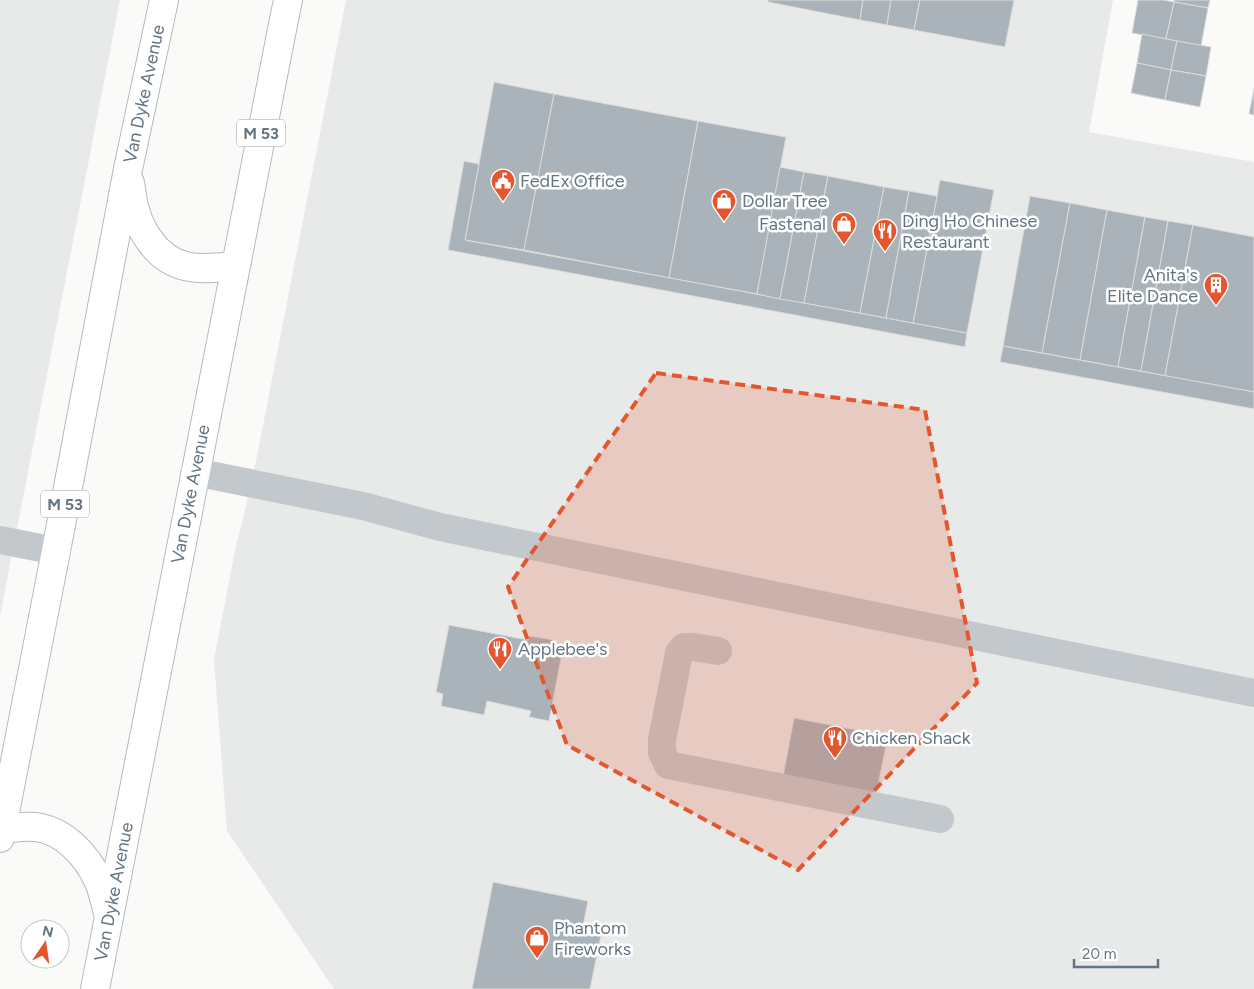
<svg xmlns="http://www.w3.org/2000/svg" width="1254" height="989" font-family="Figtree,sans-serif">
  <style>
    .built { fill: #e8e9e9 }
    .building { fill: #aab3b9; stroke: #dcdcda }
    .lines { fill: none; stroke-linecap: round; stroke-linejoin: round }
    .major-casing { stroke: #b5babe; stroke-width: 30 }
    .minor { stroke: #c3c8cc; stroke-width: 28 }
    .major { stroke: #fff; stroke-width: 28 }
    .marked { fill: #e4572e; fill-opacity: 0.2; stroke: #e4572e; stroke-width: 4; stroke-dasharray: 10 6; stroke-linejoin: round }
    .labels { text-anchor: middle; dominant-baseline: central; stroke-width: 5; stroke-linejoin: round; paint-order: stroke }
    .shield { fill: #fff; stroke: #939fa8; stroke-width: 1 }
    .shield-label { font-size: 16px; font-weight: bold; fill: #657683 }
    .street-label { font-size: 18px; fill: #657683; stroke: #fff }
    .poi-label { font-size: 18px; fill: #657683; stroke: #fff; text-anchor: start }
  </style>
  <rect width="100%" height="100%" fill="#fafaf8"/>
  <!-- built -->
  <g class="built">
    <polygon points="0,0 120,0 0,616"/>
    <polygon points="346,0 1113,0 1089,132 1254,162 1254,989 334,989 227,831 214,660 236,545 242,523 257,456"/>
  </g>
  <!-- building -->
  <g class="building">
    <polygon points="768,0 863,0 860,20 768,2"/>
    <polygon points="863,0 891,0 887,25 860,20"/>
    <polygon points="891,0 920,0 914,30 887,25"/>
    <polygon points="920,0 1014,0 1005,47 914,30"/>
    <polygon points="1138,0 1163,0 1174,2 1166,39 1132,33"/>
    <polygon points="1174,0 1210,0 1208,8 1174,2"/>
    <polygon points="1174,2 1208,8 1201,46 1166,39"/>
    <polygon points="1142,34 1177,41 1171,70 1137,63"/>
    <polygon points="1177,41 1211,47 1206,76 1171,70"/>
    <polygon points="1137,63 1171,70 1165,100 1131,93"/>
    <polygon points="1171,70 1206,76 1200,107 1165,100"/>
    <polygon points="494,82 554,94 524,250 465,240"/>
    <polygon points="1254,88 1254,115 1249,114"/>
    <polygon points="554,94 698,121 669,278 524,250"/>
    <polygon points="698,121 786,137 757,294 669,278"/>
    <polygon points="464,161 479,164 465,240 967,333 965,347 448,250"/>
    <polygon points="780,167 804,172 780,299 757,294"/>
    <polygon points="804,172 828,176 804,303 780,299"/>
    <polygon points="828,176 884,187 860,313 804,303"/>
    <polygon points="940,180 994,190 967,333 913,323"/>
    <polygon points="884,187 909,191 886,318 860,313"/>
    <polygon points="909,191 937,196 913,323 886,318"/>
    <polygon points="1030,196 1070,203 1042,353 1003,346"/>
    <polygon points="1070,203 1107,210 1080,360 1042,353"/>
    <polygon points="1107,210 1145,217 1118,367 1080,360"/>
    <polygon points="1145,217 1168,221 1141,371 1118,367"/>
    <polygon points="1168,221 1193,225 1165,376 1141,371"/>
    <polygon points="1193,225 1254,237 1254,392 1165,376"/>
    <polygon points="1003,346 1254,392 1254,409 1000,362"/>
    <polygon points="449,625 528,640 529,636 554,640 553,646 563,648 549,721 529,717 531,711 487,701 484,715 441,706 443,694 436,692"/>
    <polygon points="794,718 888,736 875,800 782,782"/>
    <polygon points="493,882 588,901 583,926 602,930 590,989 472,989"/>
  </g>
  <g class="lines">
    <defs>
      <g id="major">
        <path d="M 130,183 C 132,192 132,201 135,210 C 138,221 143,232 150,241 C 172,272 200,270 234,266"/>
        <path d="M 2,829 C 13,828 25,826 36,827 C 65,831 87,856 98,880 C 103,890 105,903 108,913"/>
        <path id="s1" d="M 0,838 L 56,551 L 128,169 L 164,0"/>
        <path id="s2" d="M 95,989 C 159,659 221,329 288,0"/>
      </g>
    </defs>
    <!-- major casing -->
    <use href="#major" class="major-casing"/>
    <!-- minor -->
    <g class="minor">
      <polyline points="195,472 363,506 440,527 508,541 1254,693"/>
      <polyline points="0,540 56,551"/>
      <polyline points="718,651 693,647 684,647 679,653 662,740 662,753 668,765 940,819"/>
    </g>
    <!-- major -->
    <use href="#major" class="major"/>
  </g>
  <!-- marked area -->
  <path class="marked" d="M 656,373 L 925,410 L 977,683 L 798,870 L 567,745 L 508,587 Z"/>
  <!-- icons -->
  <defs>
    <symbol id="civic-pin" viewBox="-11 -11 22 30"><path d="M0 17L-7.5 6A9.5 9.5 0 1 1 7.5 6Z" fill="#e4572e" stroke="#fff"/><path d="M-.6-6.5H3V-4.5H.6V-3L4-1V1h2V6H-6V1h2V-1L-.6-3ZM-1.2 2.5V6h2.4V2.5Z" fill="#fff"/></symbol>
    <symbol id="shop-pin" viewBox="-11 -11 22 30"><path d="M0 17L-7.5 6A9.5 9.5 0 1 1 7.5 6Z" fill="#e4572e" stroke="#fff"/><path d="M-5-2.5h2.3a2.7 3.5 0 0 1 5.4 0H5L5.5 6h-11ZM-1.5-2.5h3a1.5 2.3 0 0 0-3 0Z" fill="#fff"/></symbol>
    <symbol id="restaurant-pin" viewBox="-11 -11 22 30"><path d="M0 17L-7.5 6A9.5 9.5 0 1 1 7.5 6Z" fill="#e4572e" stroke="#fff"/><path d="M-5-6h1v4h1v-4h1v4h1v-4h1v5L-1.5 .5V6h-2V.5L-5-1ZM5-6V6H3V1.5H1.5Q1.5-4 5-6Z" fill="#fff"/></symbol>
    <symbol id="building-pin" viewBox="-11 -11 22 30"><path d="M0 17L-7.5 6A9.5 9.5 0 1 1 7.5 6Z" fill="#e4572e" stroke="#fff"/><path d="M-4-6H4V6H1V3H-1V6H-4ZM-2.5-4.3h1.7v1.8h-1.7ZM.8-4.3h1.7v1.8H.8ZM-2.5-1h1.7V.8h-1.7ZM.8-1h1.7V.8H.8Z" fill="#fff"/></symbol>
  </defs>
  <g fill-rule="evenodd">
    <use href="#civic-pin" x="489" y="167" width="28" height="38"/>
    <use href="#shop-pin" x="710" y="187" width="28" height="38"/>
    <use href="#shop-pin" x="830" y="210" width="28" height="38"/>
    <use href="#restaurant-pin" x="871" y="217" width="28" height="38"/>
    <use href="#building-pin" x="1202" y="271" width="28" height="38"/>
    <use href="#restaurant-pin" x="486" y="635" width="28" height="38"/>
    <use href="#restaurant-pin" x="821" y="724" width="28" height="38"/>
    <use href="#shop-pin" x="523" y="924" width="28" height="38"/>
  </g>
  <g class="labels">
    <!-- shield labels -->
    <g class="shield">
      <rect x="237" y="119.5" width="48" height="27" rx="4"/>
      <rect x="41" y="490.5" width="48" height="27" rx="4"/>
    </g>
    <g class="shield-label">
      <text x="261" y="133">M 53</text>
      <text x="65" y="504">M 53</text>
    </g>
    <!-- street labels -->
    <g class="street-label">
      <text stroke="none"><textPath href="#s1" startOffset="758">Van Dyke Avenue</textPath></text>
      <text stroke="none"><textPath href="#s2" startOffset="504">Van Dyke Avenue</textPath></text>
      <text stroke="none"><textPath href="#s2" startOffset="99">Van Dyke Avenue</textPath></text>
    </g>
    <!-- poi labels -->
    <g class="poi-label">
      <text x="520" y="181">FedEx Office</text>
      <text x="742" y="201">Dollar Tree</text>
      <text x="902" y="221">Ding Ho Chinese<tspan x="902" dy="21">Restaurant</tspan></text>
      <text x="826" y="224" text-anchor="end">Fastenal</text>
      <text x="1198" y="275" text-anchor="end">Anita's<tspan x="1198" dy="21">Elite Dance</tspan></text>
      <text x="518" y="649">Applebee's</text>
      <text x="852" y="738">Chicken Shack</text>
      <text x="554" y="928">Phantom<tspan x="554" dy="21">Fireworks</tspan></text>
    </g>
  </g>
  <!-- north arrow -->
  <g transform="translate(45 944) rotate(13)"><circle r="24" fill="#ffffff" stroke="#c1c8cd"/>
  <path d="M0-4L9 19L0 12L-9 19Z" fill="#e4572e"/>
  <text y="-8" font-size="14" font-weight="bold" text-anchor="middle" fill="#657683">N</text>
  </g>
  <!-- scale -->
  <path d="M1074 959v8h84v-8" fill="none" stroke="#657683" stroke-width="2.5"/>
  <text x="1082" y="959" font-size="15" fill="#657683" stroke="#ffffff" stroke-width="4" paint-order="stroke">20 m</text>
</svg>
